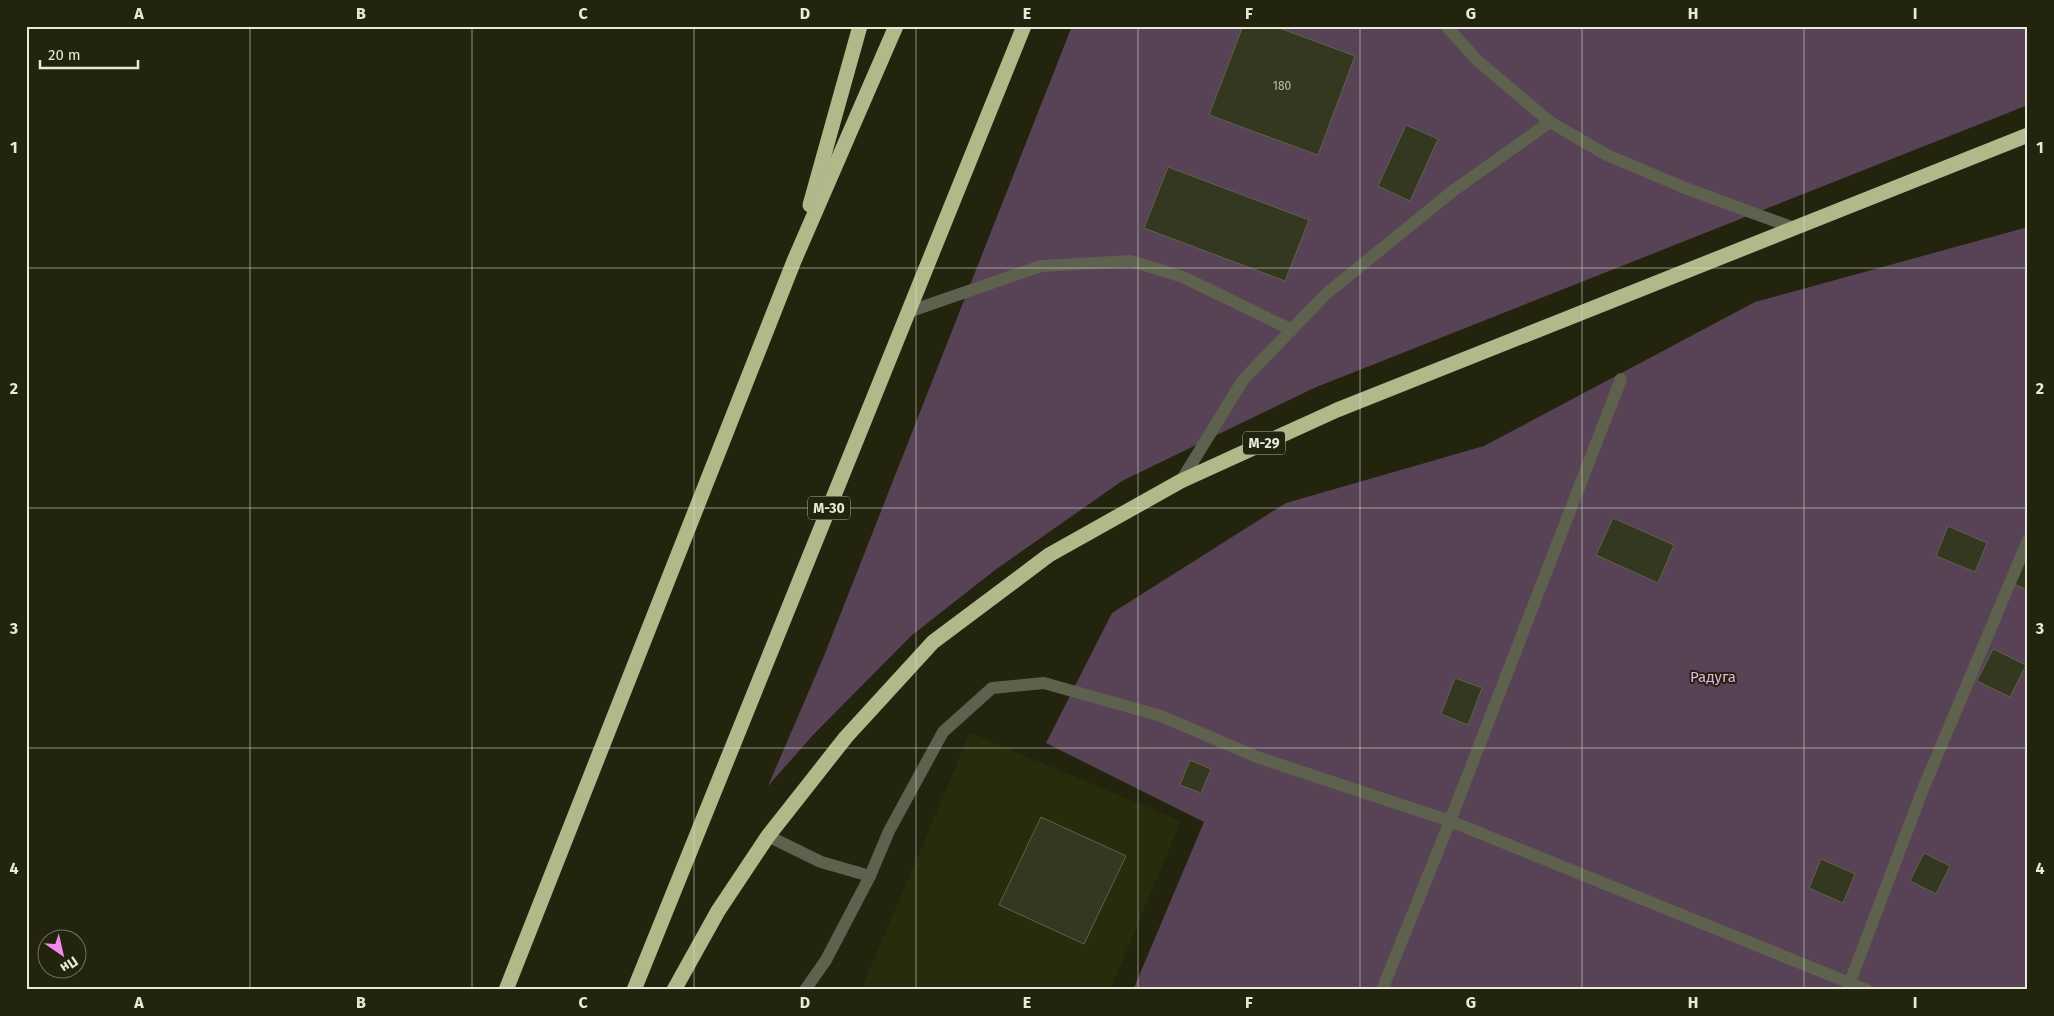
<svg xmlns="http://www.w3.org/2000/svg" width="2054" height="1016" font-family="'Fira Sans',sans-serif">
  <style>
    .built { fill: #282c0d }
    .green { fill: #574355 }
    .building { fill: #353821; stroke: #5e6249 }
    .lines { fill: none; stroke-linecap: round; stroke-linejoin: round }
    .minor { stroke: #5e614e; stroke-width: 12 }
    .highway { stroke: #b1b889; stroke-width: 15 }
    .grid { fill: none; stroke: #e6e9db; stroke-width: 1; stroke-opacity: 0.55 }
    .labels { text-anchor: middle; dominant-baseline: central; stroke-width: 4; stroke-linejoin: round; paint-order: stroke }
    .number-label { font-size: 12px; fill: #babdac }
    .shield { fill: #22240e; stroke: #abae9e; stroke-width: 1 }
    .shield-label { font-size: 14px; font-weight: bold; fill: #e6e9db }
    .park-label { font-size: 15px; fill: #e8afe2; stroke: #22240e }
    .neatline { fill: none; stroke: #e6e9db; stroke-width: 2 }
    .grid-label { font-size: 16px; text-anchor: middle; font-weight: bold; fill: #e6e9db }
  </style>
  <rect width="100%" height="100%" fill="#22240e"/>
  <!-- built -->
  <polygon class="built" points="970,733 1181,821 1110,990 861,990"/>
  <!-- green -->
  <g class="green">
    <polygon points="1072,26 2028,26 2028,105 1314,388 1122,481 995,570 911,636 813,735 768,786 824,656"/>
    <polygon points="2028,227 2028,990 1133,990 1204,822 1046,743 1112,613 1286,503 1484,446 1755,302"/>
  </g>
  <!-- building -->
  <g class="building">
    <polygon points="1243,26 1274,26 1355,56 1318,155 1209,115"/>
    <polygon points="1406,125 1438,139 1410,201 1378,186"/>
    <polygon points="1168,167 1309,220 1285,281 1144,228"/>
    <polygon points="1613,518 1674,545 1658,583 1596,555"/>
    <polygon points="1948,526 1987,543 1975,572 1936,556"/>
    <polygon points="2028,553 2028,590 2014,584"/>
    <polygon points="1993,649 2026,665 2010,697 1977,681"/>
    <polygon points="1455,678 1482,688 1468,725 1441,714"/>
    <polygon points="1190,760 1211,769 1201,793 1180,785"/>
    <polygon points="1041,817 1126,856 1084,944 999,905"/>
    <polygon points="1924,853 1950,866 1936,894 1910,881"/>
    <polygon points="1821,859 1855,874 1843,903 1809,888"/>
  </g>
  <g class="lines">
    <!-- minor -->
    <g class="minor">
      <polyline points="1446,26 1478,61 1550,122 1607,155 1685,188 1794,228"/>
      <polyline points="908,312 1041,266 1131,261 1183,277 1292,330"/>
      <polyline points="1181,481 1243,380 1326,294 1454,190 1550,122"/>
      <polyline points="768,836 821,862 870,876"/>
      <polyline points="805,990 826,960 870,876 889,831 943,732 992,688 1044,683 1161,716 1257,757 1450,821 1867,990"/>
      <polyline points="1382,990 1450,821 1621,379"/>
      <polyline points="1847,990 1923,789 2028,540"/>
    </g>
    <!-- highway -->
    <g class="highway">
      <polyline points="810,205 860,26"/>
      <polyline points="506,990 794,261 896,26"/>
      <polyline points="634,990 1024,26"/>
      <polyline points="674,990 718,911 768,836 846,737 933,642 1049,555 1181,481 1337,410 2028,135"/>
    </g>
  </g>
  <!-- grid -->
  <path class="grid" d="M 250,26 L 250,990M 472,26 L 472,990M 694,26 L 694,990M 916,26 L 916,990M 1138,26 L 1138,990M 1360,26 L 1360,990M 1582,26 L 1582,990M 1804,26 L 1804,990M 26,268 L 2028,268M 26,508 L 2028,508M 26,748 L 2028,748"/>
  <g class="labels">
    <!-- number labels -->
    <g class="number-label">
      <text x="1282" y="86">180</text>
    </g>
    <!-- shield labels -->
    <g class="shield">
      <rect x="1243" y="431.5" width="42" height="23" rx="4"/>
      <rect x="808" y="496.5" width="42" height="23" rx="4"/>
    </g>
    <g class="shield-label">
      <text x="1264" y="443">М-29</text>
      <text x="829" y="508">М-30</text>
    </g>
    <!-- park labels -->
    <g class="park-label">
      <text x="1713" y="677">Радуга</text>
    </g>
  </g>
  <!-- border -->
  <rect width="2054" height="1016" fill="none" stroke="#22240e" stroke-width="55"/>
  <!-- north arrow -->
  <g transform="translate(62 954) rotate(146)"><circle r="24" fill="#22240e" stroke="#707360"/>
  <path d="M0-4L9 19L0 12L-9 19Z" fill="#f689ee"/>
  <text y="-8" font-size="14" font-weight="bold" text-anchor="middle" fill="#e6e9db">Пн</text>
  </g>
  <!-- scale -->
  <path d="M40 60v8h98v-8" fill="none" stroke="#e6e9db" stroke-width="2.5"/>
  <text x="48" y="60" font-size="15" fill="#e6e9db" stroke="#22240e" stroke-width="4" paint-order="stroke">20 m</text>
  <rect x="28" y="28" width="1998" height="960" class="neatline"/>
  <g class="grid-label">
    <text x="139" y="19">A</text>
    <text x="361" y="19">B</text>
    <text x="583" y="19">C</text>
    <text x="805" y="19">D</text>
    <text x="1027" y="19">E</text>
    <text x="1249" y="19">F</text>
    <text x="1471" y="19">G</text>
    <text x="1693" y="19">H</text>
    <text x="1915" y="19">I</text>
    <text x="14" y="153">1</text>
    <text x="2040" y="153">1</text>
    <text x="14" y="394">2</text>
    <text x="2040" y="394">2</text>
    <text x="14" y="634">3</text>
    <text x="2040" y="634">3</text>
    <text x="14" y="874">4</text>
    <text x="2040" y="874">4</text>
    <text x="139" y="1008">A</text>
    <text x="361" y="1008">B</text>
    <text x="583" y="1008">C</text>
    <text x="805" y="1008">D</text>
    <text x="1027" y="1008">E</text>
    <text x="1249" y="1008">F</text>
    <text x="1471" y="1008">G</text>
    <text x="1693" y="1008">H</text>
    <text x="1915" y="1008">I</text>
  </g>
</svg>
